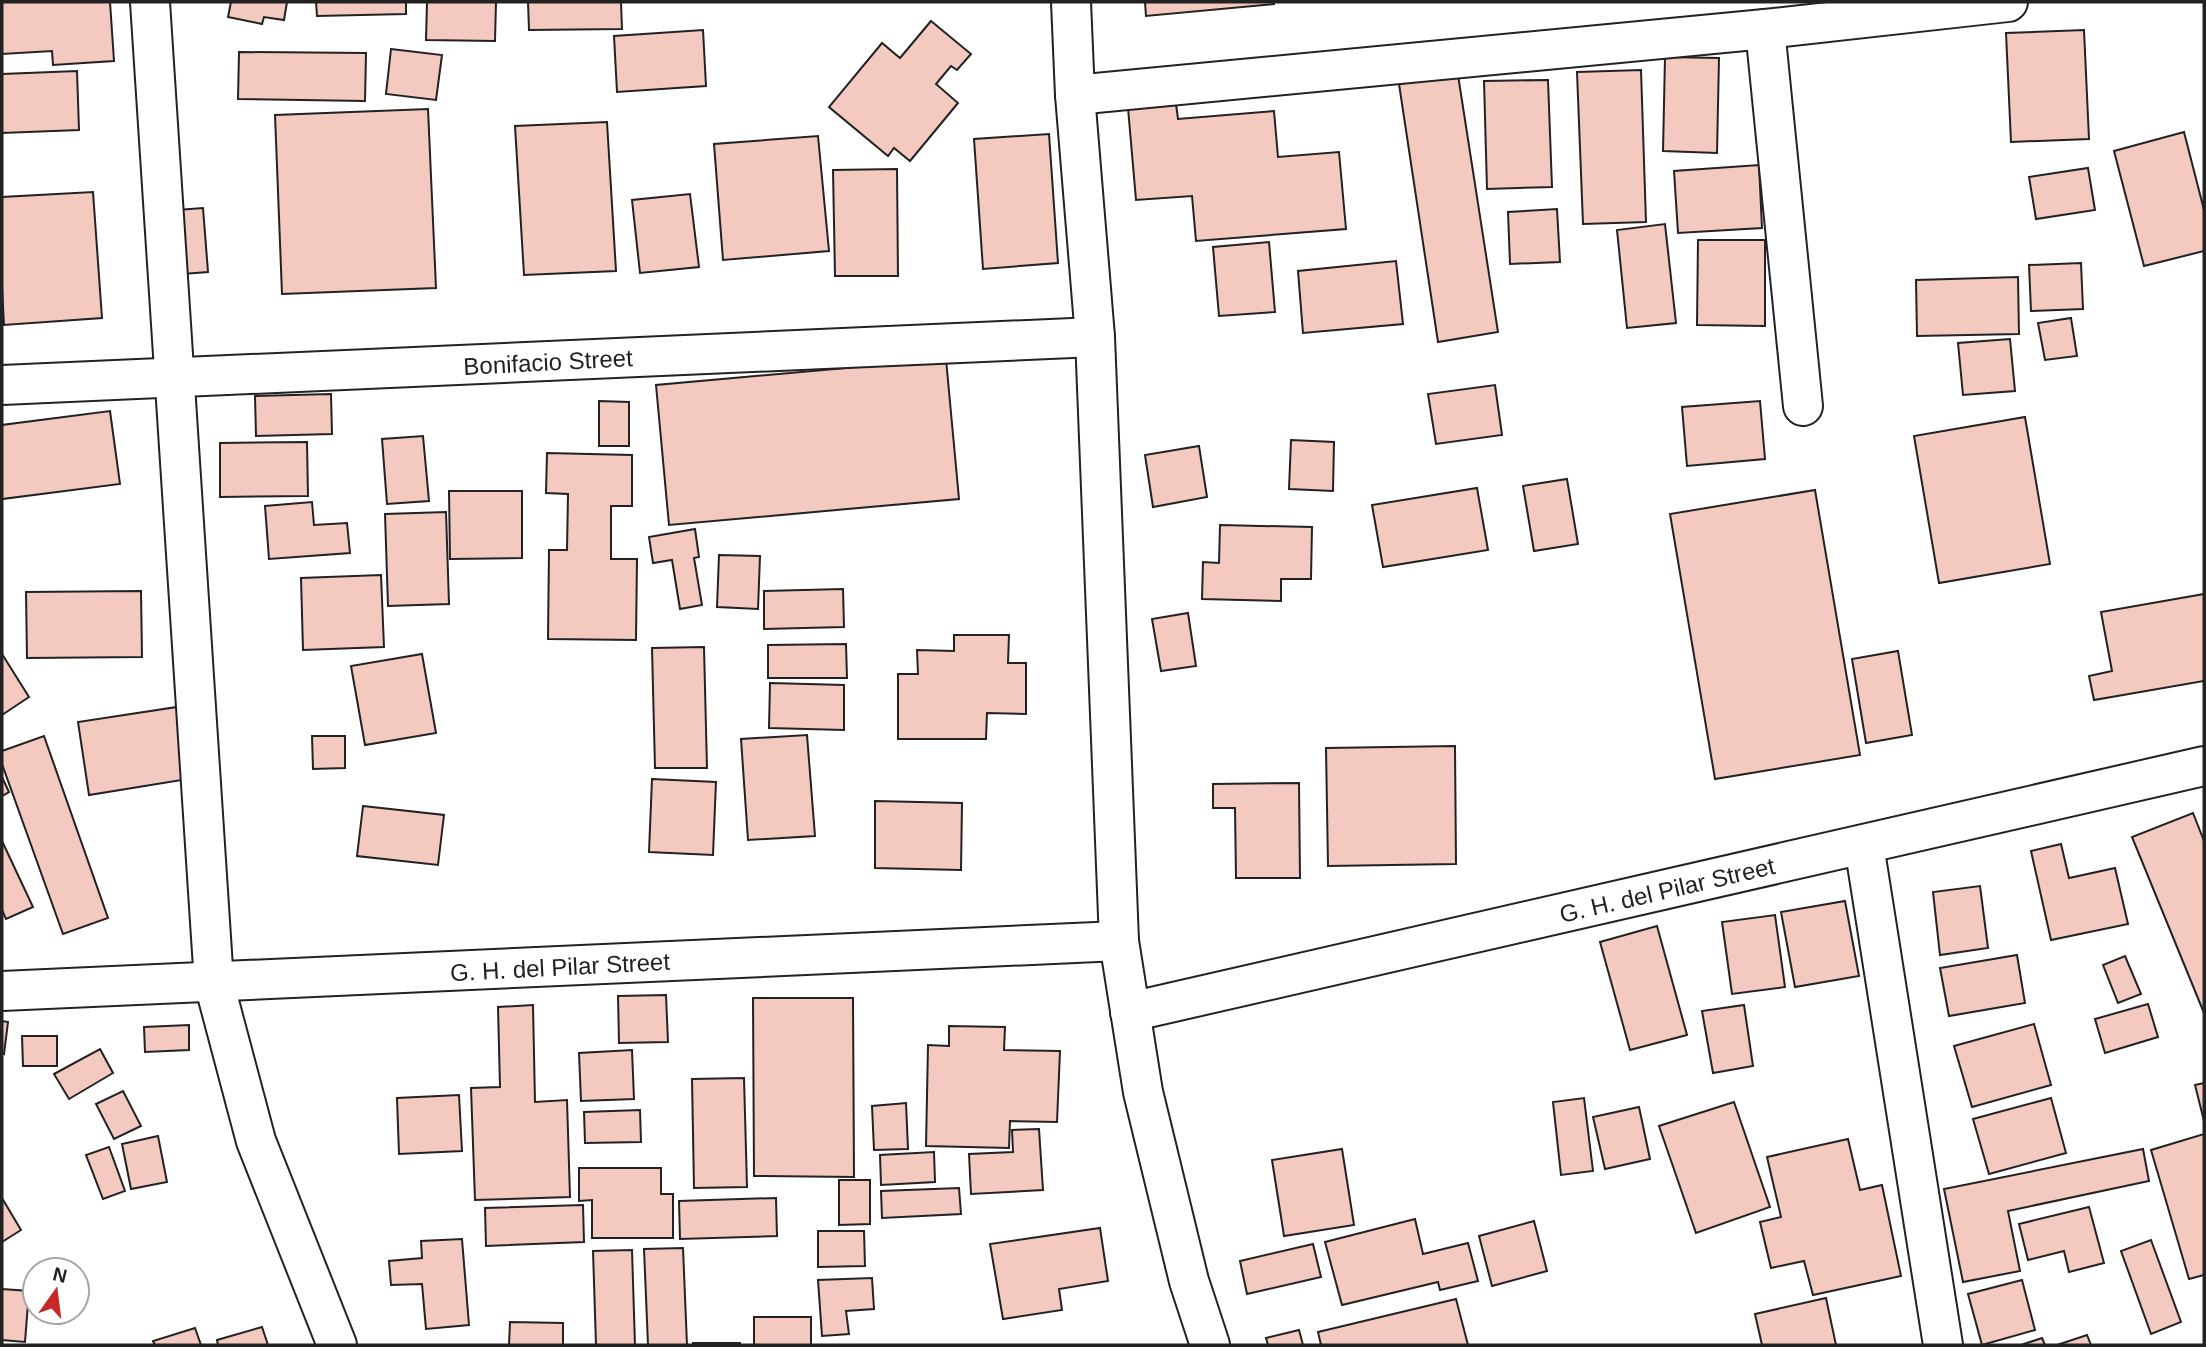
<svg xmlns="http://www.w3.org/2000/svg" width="2206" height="1347" font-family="Helvetica,sans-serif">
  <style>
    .building { fill: #f3c9c0; stroke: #222; stroke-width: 2 }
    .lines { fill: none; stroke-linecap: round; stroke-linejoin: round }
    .minor-casing { stroke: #222; stroke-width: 42 }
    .minor { stroke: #fff; stroke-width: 38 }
    .labels { text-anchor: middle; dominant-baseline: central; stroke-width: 5; stroke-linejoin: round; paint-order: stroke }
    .street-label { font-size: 24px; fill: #222; stroke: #fff }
  </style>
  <rect width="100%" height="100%" fill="#fff"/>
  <!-- building -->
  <g class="building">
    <polygon points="2,2 110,2 114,61 53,65 52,51 2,54"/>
    <polygon points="231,2 287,2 284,20 264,17 262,24 228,17"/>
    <polygon points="316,2 406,2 406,14 317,16"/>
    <polygon points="427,2 496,2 495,41 426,40"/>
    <polygon points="528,2 621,2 622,29 529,30"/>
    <polygon points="1145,2 1274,2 1274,4 1146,16"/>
    <polygon points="931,21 971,54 957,70 951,66 936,84 958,103 910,161 894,148 888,156 829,107 882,43 900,58"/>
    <polygon points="703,30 706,86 617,92 614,36"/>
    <polygon points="2084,30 2089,139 2011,142 2006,33"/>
    <polygon points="391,49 442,55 436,100 386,94"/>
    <polygon points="239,52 366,53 365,101 238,99"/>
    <polygon points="1665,57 1719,58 1717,153 1663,151"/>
    <polygon points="1641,70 1646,222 1583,224 1577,72"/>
    <polygon points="77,71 79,130 2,133 2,74"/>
    <polygon points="1458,75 1498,332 1438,342 1399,84"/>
    <polygon points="1548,80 1552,187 1487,189 1484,81"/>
    <polygon points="1176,104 1178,119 1274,111 1278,157 1339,152 1346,229 1196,241 1192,196 1136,200 1128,108"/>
    <polygon points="428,109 436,288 282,294 275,115"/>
    <polygon points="607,122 616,271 524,275 515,126"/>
    <polygon points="2184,132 2204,210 2204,251 2144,266 2114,151"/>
    <polygon points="1049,134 1058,263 983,269 974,139"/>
    <polygon points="818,136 829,251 723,260 714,144"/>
    <polygon points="1759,165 1762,228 1678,233 1674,171"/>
    <polygon points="2088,168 2095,210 2036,219 2029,177"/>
    <polygon points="897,169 898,276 835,276 833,170"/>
    <polygon points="93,192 102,318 4,325 2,287 2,197"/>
    <polygon points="690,194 699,267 640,273 632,200"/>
    <polygon points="203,208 208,272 183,274 177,210"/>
    <polygon points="1557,209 1560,262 1510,264 1508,212"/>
    <polygon points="1665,224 1676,323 1627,328 1617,230"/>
    <polygon points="1698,240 1765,240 1765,326 1697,325"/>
    <polygon points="1269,242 1275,312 1219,316 1213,247"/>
    <polygon points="1396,261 1403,324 1303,333 1298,271"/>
    <polygon points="2081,263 2083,309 2031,311 2029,265"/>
    <polygon points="2018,277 2019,334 1917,336 1916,280"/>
    <polygon points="2071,318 2077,356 2045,360 2038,323"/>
    <polygon points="2010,339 2015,391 1963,395 1958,343"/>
    <polygon points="946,359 959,499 669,525 656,385"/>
    <polygon points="1495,385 1502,435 1436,444 1428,394"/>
    <polygon points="331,394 332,434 256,436 255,396"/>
    <polygon points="599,401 629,402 629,446 599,446"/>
    <polygon points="1760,401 1765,459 1687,466 1682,407"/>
    <polygon points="110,411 120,484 2,499 2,425"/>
    <polygon points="2025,417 2050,564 1939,583 1914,436"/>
    <polygon points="423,436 429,501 387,504 382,439"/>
    <polygon points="1291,440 1334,442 1333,491 1289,489"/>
    <polygon points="307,442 308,496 220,497 220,443"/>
    <polygon points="1199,446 1207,497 1153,507 1145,455"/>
    <polygon points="547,453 632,455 632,506 611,506 611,559 637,559 636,640 548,639 549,550 567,550 568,494 546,493"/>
    <polygon points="1567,479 1578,544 1534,551 1523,486"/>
    <polygon points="1477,488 1488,550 1383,567 1372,505"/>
    <polygon points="1815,490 1860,755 1715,779 1670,514"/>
    <polygon points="449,491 522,491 522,558 450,559"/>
    <polygon points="312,502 314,525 347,523 350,553 269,559 265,506"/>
    <polygon points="446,512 449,604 388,606 385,514"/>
    <polygon points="1220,525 1312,527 1311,579 1281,579 1281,601 1202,599 1203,562 1219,563"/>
    <polygon points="695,529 699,557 694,558 702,605 680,609 672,560 653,563 649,537"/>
    <polygon points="719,555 760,556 758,609 717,607"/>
    <polygon points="381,575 384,647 303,650 301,578"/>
    <polygon points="843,589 844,627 764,629 764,591"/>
    <polygon points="141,591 142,657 27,658 26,592"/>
    <polygon points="2204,594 2204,681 2094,700 2089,676 2112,671 2101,612"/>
    <polygon points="1188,613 1196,666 1161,671 1152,619"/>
    <polygon points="954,635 1009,635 1008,663 1026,663 1026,714 987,713 986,739 898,739 898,674 918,674 917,650 954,651"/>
    <polygon points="846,644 847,678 768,678 768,645"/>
    <polygon points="704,647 707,768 655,768 652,648"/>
    <polygon points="1898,651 1912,735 1866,743 1852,659"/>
    <polygon points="2,654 29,697 2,715"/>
    <polygon points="422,654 436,733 365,745 351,666"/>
    <polygon points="770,683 844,685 844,730 769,728"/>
    <polygon points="177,707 188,779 89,795 78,722"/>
    <polygon points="807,735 815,836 748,840 741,739"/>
    <polygon points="44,736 108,918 63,934 2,764 2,751"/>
    <polygon points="312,736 345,736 345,768 313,769"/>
    <polygon points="1455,746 1456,864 1328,866 1326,748"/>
    <polygon points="2,777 9,792 2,796"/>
    <polygon points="652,779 716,782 713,855 649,852"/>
    <polygon points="1299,783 1300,878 1236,878 1235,808 1213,808 1213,784"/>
    <polygon points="875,801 962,803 961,870 875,868"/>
    <polygon points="363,806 444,815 438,865 357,856"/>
    <polygon points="2193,813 2204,841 2204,1013 2132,837"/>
    <polygon points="2,841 33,907 6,919 2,910"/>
    <polygon points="2061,844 2069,878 2115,868 2128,924 2051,940 2031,851"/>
    <polygon points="1980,886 1988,948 1940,955 1933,892"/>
    <polygon points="1845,901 1859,976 1795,987 1781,912"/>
    <polygon points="1775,915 1785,987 1732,994 1722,922"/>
    <polygon points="1657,926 1687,1035 1630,1050 1600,942"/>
    <polygon points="2017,955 2025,1003 1949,1016 1940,968"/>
    <polygon points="2125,956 2141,994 2118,1003 2103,965"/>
    <polygon points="666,995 668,1042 619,1043 618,996"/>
    <polygon points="753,998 853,998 854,1177 754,1176"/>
    <polygon points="2148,1004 2158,1037 2105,1053 2095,1019"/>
    <polygon points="533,1005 535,1102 567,1100 570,1197 475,1200 471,1088 500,1087 498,1007"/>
    <polygon points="1744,1005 1753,1066 1713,1073 1702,1011"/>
    <polygon points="2,1021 8,1022 4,1054 2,1053"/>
    <polygon points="2034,1024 2051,1085 1972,1107 1954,1046"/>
    <polygon points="189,1025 189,1050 145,1052 144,1027"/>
    <polygon points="949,1026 1005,1027 1004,1050 1060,1051 1057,1122 1010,1121 1009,1148 926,1146 928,1045 949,1046"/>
    <polygon points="22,1036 57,1036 57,1066 23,1066"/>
    <polygon points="100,1049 113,1073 69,1099 54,1074"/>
    <polygon points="632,1050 634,1099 581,1101 579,1053"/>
    <polygon points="744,1078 747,1187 694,1188 692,1079"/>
    <polygon points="2204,1083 2204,1121 2195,1085"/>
    <polygon points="123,1091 141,1126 114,1139 96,1104"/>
    <polygon points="459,1095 462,1151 399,1154 397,1098"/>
    <polygon points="1584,1098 1593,1171 1561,1175 1553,1102"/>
    <polygon points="2051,1098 2066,1153 1989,1174 1973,1119"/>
    <polygon points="1734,1102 1770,1207 1696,1233 1659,1126"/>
    <polygon points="906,1103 908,1149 874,1150 872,1106"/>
    <polygon points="1639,1107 1650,1159 1605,1169 1593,1117"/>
    <polygon points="640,1110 641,1142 585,1143 584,1112"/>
    <polygon points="1039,1129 1043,1190 971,1194 969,1154 1013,1152 1012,1130"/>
    <polygon points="2204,1134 2204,1275 2189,1279 2151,1150"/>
    <polygon points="158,1136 167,1182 131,1189 122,1144"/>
    <polygon points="1848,1139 1860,1190 1882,1185 1901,1276 1813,1295 1804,1261 1771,1268 1760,1222 1781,1217 1767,1157"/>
    <polygon points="109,1147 125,1191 103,1199 86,1155"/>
    <polygon points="1342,1149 1354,1225 1284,1236 1272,1160"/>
    <polygon points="2143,1149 2149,1181 2008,1211 2020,1271 1963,1282 1944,1189"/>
    <polygon points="934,1152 935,1182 881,1185 880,1155"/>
    <polygon points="579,1168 661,1168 661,1194 673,1194 673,1238 592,1238 592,1200 579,1201"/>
    <polygon points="839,1180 870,1180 870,1224 839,1225"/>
    <polygon points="959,1188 961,1214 882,1218 881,1191"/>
    <polygon points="2,1198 21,1230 2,1242"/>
    <polygon points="776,1198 777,1236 680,1239 679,1201"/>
    <polygon points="583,1205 584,1242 486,1246 485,1208"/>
    <polygon points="2089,1207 2104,1263 2069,1272 2064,1251 2028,1260 2019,1224"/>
    <polygon points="1415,1219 1423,1254 1468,1243 1478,1281 1440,1290 1438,1282 1342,1305 1325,1242"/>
    <polygon points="1534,1221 1547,1271 1492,1286 1479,1236"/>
    <polygon points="1100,1228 1108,1281 1059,1289 1062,1310 1003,1319 990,1244"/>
    <polygon points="818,1231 864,1231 865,1266 818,1267"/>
    <polygon points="462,1239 469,1325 426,1329 422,1284 391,1285 389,1261 422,1258 421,1241"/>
    <polygon points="2151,1240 2181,1322 2151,1334 2121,1251"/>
    <polygon points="1313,1244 1321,1277 1247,1294 1240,1261"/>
    <polygon points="683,1248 687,1345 648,1345 644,1249"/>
    <polygon points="632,1250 635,1345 596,1345 593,1251"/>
    <polygon points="872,1278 874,1309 846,1311 849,1334 822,1336 818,1280"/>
    <polygon points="2022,1280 2035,1330 1982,1345 1968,1294"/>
    <polygon points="2,1289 29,1291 25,1342 2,1340"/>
    <polygon points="1826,1298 1836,1345 1762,1345 1755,1314"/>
    <polygon points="1456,1299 1468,1345 1321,1345 1318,1332"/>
    <rect x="754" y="1317" width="57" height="28"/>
    <polygon points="510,1322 563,1323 563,1345 509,1345"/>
    <polygon points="262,1327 268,1345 218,1345 217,1340"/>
    <polygon points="195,1328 201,1345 155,1345 153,1341"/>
    <polygon points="1299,1330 1303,1345 1268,1345 1266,1338"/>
    <polygon points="2087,1335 2091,1345 2057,1345"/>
    <polygon points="2042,1338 2045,1345 2021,1345"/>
    <rect x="693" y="1343" width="47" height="2"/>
  </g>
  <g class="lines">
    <defs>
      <g id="minor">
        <polyline points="150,2 214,983 256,1141 337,1345"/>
        <polyline points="1071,2 1075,95 1095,337 1119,941 1143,1092 1189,1281 1210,1345"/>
        <polyline points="1765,29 1803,406"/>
        <polyline points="1075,95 1765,29 2008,2"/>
        <polyline points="2,385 1095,337"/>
        <polyline points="1864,845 1943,1345"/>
        <polyline points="2,991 1119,941"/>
        <polyline points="1130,1012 2204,766"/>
      </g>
    </defs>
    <!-- minor casing -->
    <use href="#minor" class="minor-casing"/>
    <!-- minor -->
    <use href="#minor" class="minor"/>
  </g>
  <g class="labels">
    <!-- street labels -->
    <g class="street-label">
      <text transform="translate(548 362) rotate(-3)">Bonifacio Street</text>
      <text transform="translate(1667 890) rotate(-13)">G. H. del Pilar Street</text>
      <text transform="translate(560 967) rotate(-3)">G. H. del Pilar Street</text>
    </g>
  </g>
  <!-- border -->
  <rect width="2206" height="1347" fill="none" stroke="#222222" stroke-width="7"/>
  <!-- north arrow -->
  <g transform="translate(56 1291) rotate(14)"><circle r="33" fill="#ffffff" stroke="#a7a7a7" stroke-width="2"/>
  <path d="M0-5L12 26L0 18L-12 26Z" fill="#c62828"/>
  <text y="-10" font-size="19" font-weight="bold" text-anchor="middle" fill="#222222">N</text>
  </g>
</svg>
